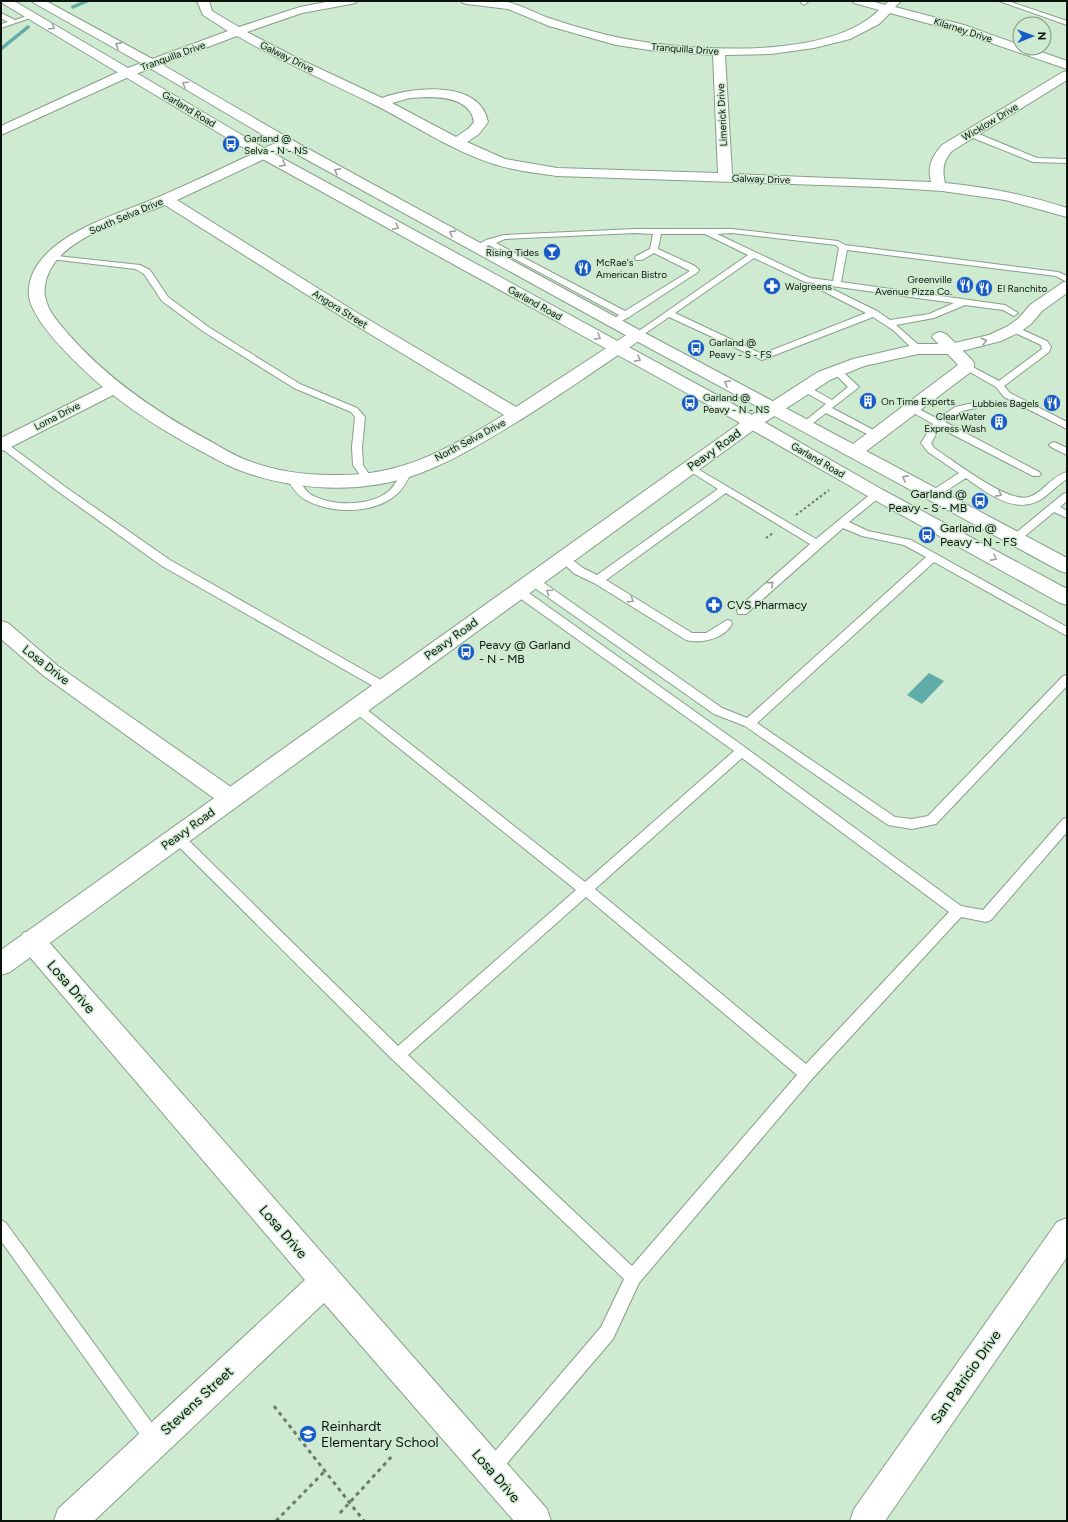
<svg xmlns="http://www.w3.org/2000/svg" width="1068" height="1522" font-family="Figtree,sans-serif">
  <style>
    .water { fill: #60aca9 }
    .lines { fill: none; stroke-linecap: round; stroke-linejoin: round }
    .stream { stroke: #60aca9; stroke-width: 3.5 }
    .lane-casing { stroke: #86a088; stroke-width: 2 }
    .street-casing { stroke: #86a088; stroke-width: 2 }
    .secondary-casing { stroke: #86a088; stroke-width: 2 }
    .primary-casing { stroke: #86a088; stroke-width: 2 }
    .path-far1 { stroke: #6b7d6c; stroke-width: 2; stroke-dasharray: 2.5 2.5; stroke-linecap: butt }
    .path { stroke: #6b7d6c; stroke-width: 3; stroke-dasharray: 4 4; stroke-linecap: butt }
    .lane { fill: #fff; fill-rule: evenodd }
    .street { fill: #fff; fill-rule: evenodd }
    .secondary { fill: #fff; fill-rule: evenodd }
    .primary { fill: #fff; fill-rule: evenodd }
    .oneway { stroke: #9da19e }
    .labels { text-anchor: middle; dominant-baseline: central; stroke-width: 3; stroke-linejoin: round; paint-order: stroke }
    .far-street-label { font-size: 10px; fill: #0b140c; stroke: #ceead0 }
    .far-poi-label { font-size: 10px; fill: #0b140c; stroke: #ceead0; text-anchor: start }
    .street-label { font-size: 12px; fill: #0b140c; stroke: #ceead0 }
    .poi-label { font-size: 12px; fill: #0b140c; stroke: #ceead0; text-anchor: start }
    .near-street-label { font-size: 14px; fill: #0b140c; stroke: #ceead0 }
    .near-poi-label { font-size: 14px; fill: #0b140c; stroke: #ceead0; text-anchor: start }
  </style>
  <rect width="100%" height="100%" fill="#ceead0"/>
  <!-- water -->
  <polygon class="water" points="929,673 944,681 922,704 907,695"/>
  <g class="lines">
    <!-- stream -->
    <g class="stream">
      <polyline points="73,7 87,1"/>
      <polyline points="1,49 28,27"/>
    </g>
    <defs>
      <g id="lane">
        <polygon points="802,1 809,1 804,5 801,3"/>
        <polygon points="999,1 1008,1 1067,21 1067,25"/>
        <polygon points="1,13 15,20 33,14 36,16 1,28 1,24 8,22 1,18"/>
        <polygon points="968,132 974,132 1037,158 1067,159 1067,163 1033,162 968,136"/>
        <path d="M 635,229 L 732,229 L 838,241 L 845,245 L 1058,272 L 1067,276 L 1067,282 L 1056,276 L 847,250 L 841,282 L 1005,305 L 1018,313 L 1014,316 L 1003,310 L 965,305 L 934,318 L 896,325 L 921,347 L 922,349 L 918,352 L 915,351 L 893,330 L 873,317 L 762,360 L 669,317 L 640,337 L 634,337 L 633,335 L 748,255 L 705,234 L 661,234 L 658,249 L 695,266 L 699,270 L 698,272 L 629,317 L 614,325 L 610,322 L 619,315 L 489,245 L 478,249 L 474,247 L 486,240 L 504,235 ZM 635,233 L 653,234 L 650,249 L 636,256 L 635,258 L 636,260 L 642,260 L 654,253 L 690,271 L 625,311 L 496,243 L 505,239 ZM 732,233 L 836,245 L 839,248 L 833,281 L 810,278 L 717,234 ZM 754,258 L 805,282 L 815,283 L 815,287 L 866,313 L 762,354 L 675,313 ZM 824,285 L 954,303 L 929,314 L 890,320 L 877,311 Z"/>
        <polygon points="48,255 140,265 150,270 168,297 210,328 300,384 357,408 365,417 362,447 363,465 372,479 370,481 364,481 353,465 352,447 355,417 351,412 294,388 204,332 162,301 144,274 135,269 51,259 47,257"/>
        <polygon points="1014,326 1047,341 1051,347 1049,352 1004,386 1010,393 1067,422 1067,429 1004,397 996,387 961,367 966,364 969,365 999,381 1042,349 1041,345 1011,331 1010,329"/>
        <polygon points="836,367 839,368 859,387 832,408 879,433 881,435 879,437 873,437 826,413 808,427 802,427 800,425 826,404 801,390 799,388 801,386 807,386 832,400 848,387 831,370"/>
        <path d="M 973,403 L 976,404 L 978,406 L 976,408 L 962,411 L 945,422 L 1039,472 L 1041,474 L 1039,476 L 1033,476 L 940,428 L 931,443 L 934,448 C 953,460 1008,504 1029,497 C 1043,493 1051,476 1067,472 L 1067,479 C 1057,485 1050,494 1040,500 C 1014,515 986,492 966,478 L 938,496 L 930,496 L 929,494 L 930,492 L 959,473 L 928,452 L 921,443 L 933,424 L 905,408 L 910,405 L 913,406 L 938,419 L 955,407 Z"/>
        <polygon points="1,441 5,442 64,486 170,560 388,684 390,687 388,690 384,691 380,690 162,566 56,490 1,448"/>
        <polygon points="1054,442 1067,448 1067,455 1051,447 1049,445 1051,443"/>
        <path d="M 691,465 L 816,539 L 873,492 L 881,492 L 882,494 L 881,496 L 849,522 L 868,531 L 911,540 L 1067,627 L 1067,636 L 934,562 L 757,723 L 895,817 L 912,819 L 928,816 L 1063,676 L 1067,675 L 1067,686 L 936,824 L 912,829 L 888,825 L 745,726 L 714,714 L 529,584 L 528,581 L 529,578 L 537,578 L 722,708 L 747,718 L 926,557 L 904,545 L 862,536 L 843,528 L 746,614 L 738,614 L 737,611 L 738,608 L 810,544 L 726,493 L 606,580 L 692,633 L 706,633 L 727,620 L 731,621 L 732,624 C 724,639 701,644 686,640 L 594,583 L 575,574 L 558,559 L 559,556 L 567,556 L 583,568 L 597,575 L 718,489 L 688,470 L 686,468 Z"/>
        <path d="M 407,468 L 412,471 C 408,479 404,488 397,494 C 374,515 329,514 304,499 C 296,494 291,485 286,478 L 291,475 C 299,477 303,489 310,494 C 332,507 371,507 390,490 C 396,484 399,476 404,469 Z"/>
        <polygon points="1067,493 1067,501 1060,507 1067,511 1067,518 1054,512 1020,540 1012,540 1011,538 1012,536 1063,494"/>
        <path d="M 518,587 L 522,588 L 746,748 L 961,906 L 983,910 L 1063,819 L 1067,818 L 1067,832 L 991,920 L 986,922 L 961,917 L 812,1079 L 639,1283 L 613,1339 L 497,1475 L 491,1478 L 485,1475 L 482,1469 L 485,1463 L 601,1327 L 624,1279 L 393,1060 L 173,841 L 171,837 L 173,833 L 177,832 L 181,833 L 398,1046 L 576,890 L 353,711 L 351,708 L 353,705 L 357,704 L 361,705 L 585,882 L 734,751 L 514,594 L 513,591 L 514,588 ZM 742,758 L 949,912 L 806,1064 L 595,889 ZM 586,897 L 797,1075 L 632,1266 L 408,1055 Z"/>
        <polygon points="1,1220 6,1223 160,1434 163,1440 160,1446 154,1449 148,1446 1,1241"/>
      </g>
      <g id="street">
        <path d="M 197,1 L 209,1 L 212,11 L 239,27 L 300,7 L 331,1 L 357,1 L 355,3 L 351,4 L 302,13 L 247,32 L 293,56 L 382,98 C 411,87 480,79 488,122 L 479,134 L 467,142 L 505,159 L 557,168 L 718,173 L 713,55 L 656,51 L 616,45 L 549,26 L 508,9 L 467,4 L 463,3 L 461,1 C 476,1 492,0 507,2 C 521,5 533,12 546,17 C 566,24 587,30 607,35 C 675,51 827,63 879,10 L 854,3 L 852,1 L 871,1 L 885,5 L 889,1 L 901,1 L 895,7 L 964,25 L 1020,45 L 1020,48 L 1030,48 L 1067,61 L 1067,69 L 956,31 L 890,13 L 879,24 L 850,39 L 814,48 L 771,54 L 725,55 L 732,174 L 931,182 C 927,166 932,157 942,145 L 1063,72 L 1067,71 L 1067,80 L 952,151 C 943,161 942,170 945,183 C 987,187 1027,195 1067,208 L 1067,217 L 1005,200 L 942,191 L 879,187 L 557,176 C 536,173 515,171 494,164 C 452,151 413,124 373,104 C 327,81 281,61 237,36 L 133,75 L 1,135 L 1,126 L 125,69 L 228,31 L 203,15 ZM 427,97 C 446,97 471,100 474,122 L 469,128 L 456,137 L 392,103 L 410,98 Z"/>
        <path d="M 287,139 L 292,140 L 294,143 L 292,146 L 177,200 L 359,314 L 516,407 L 631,332 L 637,330 L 643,332 L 645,335 L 643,338 C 599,368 556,398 512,425 C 482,443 451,462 418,474 C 361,495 290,491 234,468 C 222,463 211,456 199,450 C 169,434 140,416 113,395 L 7,449 L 1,451 L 1,438 L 103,387 C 82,369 32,323 29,296 C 26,264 58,241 82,229 C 108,215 137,207 163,195 C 191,183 218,170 246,157 C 259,151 273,143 287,139 ZM 165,205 L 347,320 L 504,415 C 446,450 401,477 331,475 C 303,475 275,471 249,461 C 234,456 221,447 208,440 C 156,412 108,379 69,335 C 60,324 49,313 46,300 C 43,291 45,281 49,272 C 66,235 130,219 165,205 Z"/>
        <path d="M 940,332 L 946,334 L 972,360 C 975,364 975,366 972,371 L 861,455 L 855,457 L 849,455 L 846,451 L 849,447 L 958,365 L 932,337 L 934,334 Z"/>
        <polygon points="1,621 8,623 58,666 238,792 241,798 238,804 230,807 222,804 44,676 1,639"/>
        <polygon points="32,930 41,933 547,1509 551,1521 514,1521 324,1303 94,1521 54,1521 58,1509 305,1280 23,949 20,941 23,933"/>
        <polygon points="1067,1218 1067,1257 885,1521 850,1521 854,1509 1057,1222"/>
      </g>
      <polygon id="secondary" points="1067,281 1067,293 1042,311 1031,324 1020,332 1001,341 950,354 918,354 864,366 830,380 759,426 10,972 1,975 1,950 747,418 818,372 853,359 918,344 950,344 989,335 1008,326 1019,318 1030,305 1062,283"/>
      <g id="primary">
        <polygon points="1,1 14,1 269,151 724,399 883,490 1067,589 1067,605 1060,603 871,498 712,407 259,157 2,3"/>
        <polygon points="32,1 46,1 156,61 292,140 643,332 1067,558 1067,573 1060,571 631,338 282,146 148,67 34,3"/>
      </g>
    </defs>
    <!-- lane casing -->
    <use href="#lane" class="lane-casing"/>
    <!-- street casing -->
    <use href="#street" class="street-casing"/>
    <!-- secondary casing -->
    <use href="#secondary" class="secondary-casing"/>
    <!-- primary casing -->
    <use href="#primary" class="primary-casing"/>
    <!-- path-far1 -->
    <g class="path-far1">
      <polyline points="796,515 829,490"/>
      <polyline points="766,538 773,533"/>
    </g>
    <!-- path -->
    <g class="path">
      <polyline points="274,1406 364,1521"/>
      <polyline points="340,1513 393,1455"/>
      <polyline points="276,1521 324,1472"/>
    </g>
    <!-- lane -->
    <use href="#lane" class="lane"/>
    <!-- street -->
    <use href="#street" class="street"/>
    <!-- secondary -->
    <use href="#secondary" class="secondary"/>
    <!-- primary -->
    <use href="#primary" class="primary"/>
  </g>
  <!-- one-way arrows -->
  <defs><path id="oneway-chevron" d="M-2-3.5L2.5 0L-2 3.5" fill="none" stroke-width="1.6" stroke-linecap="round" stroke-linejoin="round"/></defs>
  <g class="oneway">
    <use href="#oneway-chevron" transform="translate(52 27) rotate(31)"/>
    <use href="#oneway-chevron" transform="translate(118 45) rotate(-151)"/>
    <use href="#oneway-chevron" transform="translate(185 84) rotate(-150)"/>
    <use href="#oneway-chevron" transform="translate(283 164) rotate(29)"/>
    <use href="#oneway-chevron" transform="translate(337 171) rotate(-151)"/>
    <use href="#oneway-chevron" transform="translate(396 227) rotate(29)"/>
    <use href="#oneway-chevron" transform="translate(452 233) rotate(-151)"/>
    <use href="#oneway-chevron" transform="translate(598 337) rotate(29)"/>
    <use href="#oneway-chevron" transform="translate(984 341) rotate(-17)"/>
    <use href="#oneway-chevron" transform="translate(638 359) rotate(28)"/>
    <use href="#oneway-chevron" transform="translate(727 383) rotate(-152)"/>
    <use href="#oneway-chevron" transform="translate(905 478) rotate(-152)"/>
    <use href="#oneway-chevron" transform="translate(999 494) rotate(28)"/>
    <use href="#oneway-chevron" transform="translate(994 558) rotate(29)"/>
    <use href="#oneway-chevron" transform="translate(771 584) rotate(-42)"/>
    <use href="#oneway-chevron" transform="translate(549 592) rotate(-145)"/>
    <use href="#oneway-chevron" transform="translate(631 600) rotate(32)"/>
  </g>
  <!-- icons -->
  <defs>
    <symbol id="bus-disc" viewBox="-11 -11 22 22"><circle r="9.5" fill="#175bc7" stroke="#ceead0"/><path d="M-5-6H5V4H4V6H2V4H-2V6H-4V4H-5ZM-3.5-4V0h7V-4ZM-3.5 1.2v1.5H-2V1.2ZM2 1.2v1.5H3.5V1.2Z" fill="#fff"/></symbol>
    <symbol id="bar-disc" viewBox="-11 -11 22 22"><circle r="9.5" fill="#175bc7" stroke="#ceead0"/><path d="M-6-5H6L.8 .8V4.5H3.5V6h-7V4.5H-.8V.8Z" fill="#fff"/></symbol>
    <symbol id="restaurant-disc" viewBox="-11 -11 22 22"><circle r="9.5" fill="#175bc7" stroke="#ceead0"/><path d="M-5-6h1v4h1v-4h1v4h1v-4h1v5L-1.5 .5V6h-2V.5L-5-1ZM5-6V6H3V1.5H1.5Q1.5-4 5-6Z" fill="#fff"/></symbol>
    <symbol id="pharmacy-disc" viewBox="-11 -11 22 22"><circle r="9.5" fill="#175bc7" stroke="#ceead0"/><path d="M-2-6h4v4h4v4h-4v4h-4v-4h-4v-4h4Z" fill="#fff"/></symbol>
    <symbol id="building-disc" viewBox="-11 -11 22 22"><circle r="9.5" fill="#175bc7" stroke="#ceead0"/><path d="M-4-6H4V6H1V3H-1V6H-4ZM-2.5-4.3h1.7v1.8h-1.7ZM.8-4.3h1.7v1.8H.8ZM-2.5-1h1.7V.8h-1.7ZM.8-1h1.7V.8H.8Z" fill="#fff"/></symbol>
    <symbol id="school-disc" viewBox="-11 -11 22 22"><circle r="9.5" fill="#175bc7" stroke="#ceead0"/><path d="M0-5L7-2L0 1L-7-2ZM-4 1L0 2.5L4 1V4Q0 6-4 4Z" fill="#fff"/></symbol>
  </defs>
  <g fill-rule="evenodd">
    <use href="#bus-disc" x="221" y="134" width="20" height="20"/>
    <use href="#bar-disc" x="542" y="242" width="20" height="20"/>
    <use href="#restaurant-disc" x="573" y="258" width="20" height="20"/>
    <use href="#restaurant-disc" x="955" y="275" width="20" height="20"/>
    <use href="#pharmacy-disc" x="762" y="276" width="20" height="20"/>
    <use href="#restaurant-disc" x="974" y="278" width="20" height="20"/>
    <use href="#bus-disc" x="686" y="338" width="20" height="20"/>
    <use href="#building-disc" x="858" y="391" width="20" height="20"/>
    <use href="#bus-disc" x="680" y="393" width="20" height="20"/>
    <use href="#restaurant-disc" x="1042" y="393" width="20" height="20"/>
    <use href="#building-disc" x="989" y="412" width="20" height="20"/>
    <use href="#bus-disc" x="970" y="491" width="20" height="20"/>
    <use href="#bus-disc" x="917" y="525" width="20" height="20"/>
    <use href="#pharmacy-disc" x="704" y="595" width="20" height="20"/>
    <use href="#bus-disc" x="456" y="642" width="20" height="20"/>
    <use href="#school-disc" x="298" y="1424" width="20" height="20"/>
  </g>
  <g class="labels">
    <!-- far-street labels -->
    <g class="far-street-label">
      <text transform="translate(963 30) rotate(18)">Kilarney Drive</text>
      <text transform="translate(685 49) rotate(4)">Tranquilla Drive</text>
      <text transform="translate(173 56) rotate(-20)">Tranquilla Drive</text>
      <text transform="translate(287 57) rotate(26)">Galway Drive</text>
      <text transform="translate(189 109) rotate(31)">Garland Road</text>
      <text transform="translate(722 115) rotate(-93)">Limerick Drive</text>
      <text transform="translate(990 122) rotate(-31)">Wicklow Drive</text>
      <text transform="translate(761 179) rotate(2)">Galway Drive</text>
      <text transform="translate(126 216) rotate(-23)">South Selva Drive</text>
      <text transform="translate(535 303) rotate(29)">Garland Road</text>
      <text transform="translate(340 309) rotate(32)">Angora Street</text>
      <text transform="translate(57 416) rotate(-27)">Loma Drive</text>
      <text transform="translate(470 440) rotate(-28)">North Selva Drive</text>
      <text transform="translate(818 460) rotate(30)">Garland Road</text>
    </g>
    <!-- far-poi labels -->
    <g class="far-poi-label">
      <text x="244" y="138">Garland @<tspan x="244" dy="12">Selva - N - NS</tspan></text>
      <text x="539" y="252" text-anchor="end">Rising Tides</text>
      <text x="596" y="262">McRae's<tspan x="596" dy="12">American Bistro</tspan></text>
      <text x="952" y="279" text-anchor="end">Greenville<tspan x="952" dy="12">Avenue Pizza Co.</tspan></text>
      <text x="785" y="286">Walgreens</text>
      <text x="997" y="288">El Ranchito</text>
      <text x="709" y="342">Garland @<tspan x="709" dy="12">Peavy - S - FS</tspan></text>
      <text x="703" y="397">Garland @<tspan x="703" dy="12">Peavy - N - NS</tspan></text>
      <text x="881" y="401">On Time Experts</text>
      <text x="1039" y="403" text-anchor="end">Lubbies Bagels</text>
      <text x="986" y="416" text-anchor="end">ClearWater<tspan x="986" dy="12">Express Wash</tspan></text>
    </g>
    <!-- street labels -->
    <g class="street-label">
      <text transform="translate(714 450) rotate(-36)">Peavy Road</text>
      <text transform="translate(451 639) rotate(-36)">Peavy Road</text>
      <text transform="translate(46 665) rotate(38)">Losa Drive</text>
      <text transform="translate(188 829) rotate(-36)">Peavy Road</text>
    </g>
    <!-- poi labels -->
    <g class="poi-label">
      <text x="967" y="494" text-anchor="end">Garland @<tspan x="967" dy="14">Peavy - S - MB</tspan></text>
      <text x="940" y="528">Garland @<tspan x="940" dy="14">Peavy - N - FS</tspan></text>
      <text x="727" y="605">CVS Pharmacy</text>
      <text x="479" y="645">Peavy @ Garland<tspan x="479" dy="14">- N - MB</tspan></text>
    </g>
    <!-- near-street labels -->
    <g class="near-street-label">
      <text transform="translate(71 987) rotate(49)">Losa Drive</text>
      <text transform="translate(283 1232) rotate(49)">Losa Drive</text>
      <text transform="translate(966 1377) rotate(-55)">San Patricio Drive</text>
      <text transform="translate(197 1401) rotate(-43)">Stevens Street</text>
      <text transform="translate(496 1476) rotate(49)">Losa Drive</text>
    </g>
    <!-- near-poi labels -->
    <g class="near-poi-label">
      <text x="321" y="1426">Reinhardt<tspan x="321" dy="16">Elementary School</tspan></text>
    </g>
  </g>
  <!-- border -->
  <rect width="1068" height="1522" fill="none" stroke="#0b140c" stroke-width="4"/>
  <!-- north arrow -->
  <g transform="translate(1032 36) rotate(89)"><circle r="19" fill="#ceead0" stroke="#809482"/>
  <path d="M0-3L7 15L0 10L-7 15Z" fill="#175bc7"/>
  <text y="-6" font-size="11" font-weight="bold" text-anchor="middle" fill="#0b140c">N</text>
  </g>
</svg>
